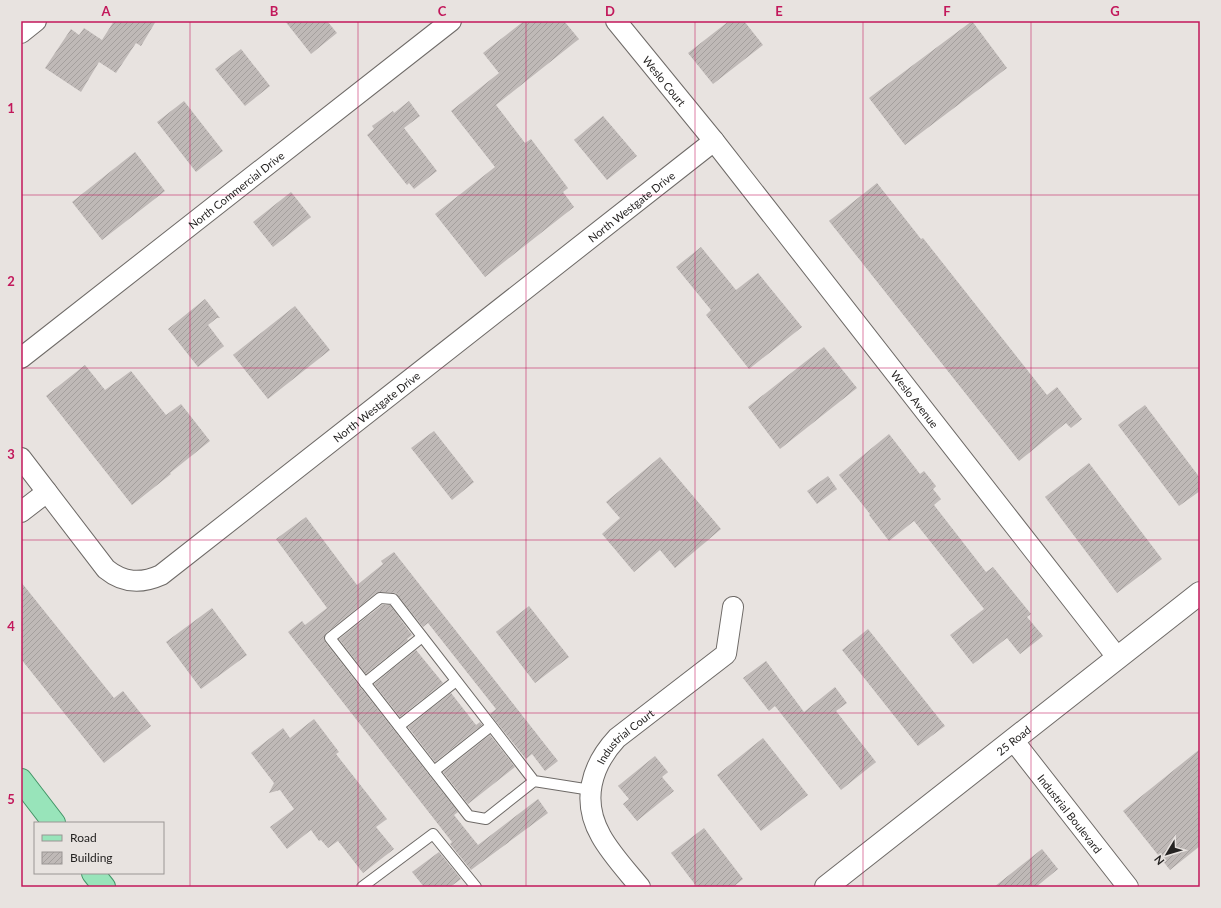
<svg xmlns="http://www.w3.org/2000/svg" width="1221" height="908" font-family="Lato,sans-serif">
  <style>
    .building { fill: url(#building-hatch) }
    .lines { fill: none; stroke-linecap: round; stroke-linejoin: round }
    .lane-casing { stroke: #6e6a67; stroke-width: 12 }
    .street-casing { stroke: #6e6a67; stroke-width: 22 }
    .secondary-casing { stroke: #6e6a67; stroke-width: 24 }
    .primary-casing { stroke: #439567; stroke-width: 24 }
    .lane { stroke: #fff; stroke-width: 10 }
    .street { stroke: #fff; stroke-width: 20 }
    .secondary { stroke: #fff; stroke-width: 22 }
    .primary { stroke: #98e4ba; stroke-width: 22 }
    .grid { fill: none; stroke: #c2185b; stroke-width: 1; stroke-opacity: 0.55 }
    .labels { text-anchor: middle; dominant-baseline: central; stroke-width: 3.5; stroke-linejoin: round; paint-order: stroke }
    .street-label { font-size: 11px; fill: #252322; stroke: #e8e3e0 }
    .neatline { fill: none; stroke: #c2185b; stroke-width: 1.5 }
    .grid-label { font-size: 13px; text-anchor: middle; font-weight: bold; fill: #c2185b }
  </style>
  <defs>
    <pattern id="building-hatch" width="6" height="6" patternUnits="userSpaceOnUse"><rect width="6" height="6" fill="#bfb9b7"/><path d="M-1 1l2-2M0 6l6-6M5 7l2-2" fill="none" stroke="#a49f9d"/></pattern>
  </defs>
  <rect width="100%" height="100%" fill="#e8e3e0"/>
  <!-- building -->
  <g class="building">
    <polygon points="114,21 156,21 141,46 136,43 116,73 99,62 81,92 45,68 71,29 79,35 84,28 102,40"/>
    <polygon points="285,21 327,21 337,33 311,54"/>
    <polygon points="524,21 564,21 579,39 496,105 525,143 531,139 568,188 563,192 574,207 485,277 435,214 495,167 451,111 499,73 483,53"/>
    <polygon points="729,21 744,21 763,45 713,84 688,53"/>
    <polygon points="972,21 1007,68 905,145 869,98"/>
    <polygon points="241,49 270,86 245,106 215,69"/>
    <polygon points="184,101 223,151 196,172 157,122"/>
    <polygon points="409,101 420,116 404,128 437,171 414,189 409,183 407,185 367,135 374,129 372,126 393,111 394,113"/>
    <polygon points="603,116 637,156 607,180 574,140"/>
    <polygon points="135,152 165,191 102,240 72,202"/>
    <polygon points="877,183 921,239 923,238 1047,395 1057,387 1082,419 1071,428 1066,423 1019,461 829,221"/>
    <polygon points="291,192 311,217 273,247 253,222"/>
    <polygon points="701,247 736,290 758,273 802,327 749,369 706,315 711,310 676,267"/>
    <polygon points="205,299 220,318 217,318 208,325 224,346 198,367 168,329"/>
    <polygon points="295,306 330,350 268,399 233,355"/>
    <polygon points="824,347 857,388 780,449 748,407"/>
    <polygon points="85,365 105,390 131,371 166,415 181,404 210,441 170,473 171,474 132,505 46,396"/>
    <polygon points="1145,405 1200,478 1200,491 1179,506 1118,425"/>
    <polygon points="434,431 474,482 452,500 411,448"/>
    <polygon points="889,434 920,474 924,471 936,486 933,489 941,499 934,505 986,572 993,567 1031,614 1027,617 1043,636 1020,654 1007,638 973,664 950,635 984,609 914,521 889,541 869,515 870,514 839,475"/>
    <polygon points="660,457 721,529 675,568 660,550 634,572 602,534 620,518 606,502"/>
    <polygon points="1089,463 1162,559 1117,593 1045,497"/>
    <polygon points="828,476 837,489 817,504 807,491"/>
    <polygon points="306,517 357,585 383,564 381,561 394,552 558,761 545,771 532,754 526,759 490,714 496,709 428,623 423,627 396,593 380,592 376,593 326,633 324,639 325,642 458,812 454,815 478,845 538,799 548,813 471,870 450,844 452,842 288,632 302,621 305,625 327,608 276,539"/>
    <polygon points="21,582 114,698 123,691 151,726 104,763 21,659"/>
    <polygon points="382,605 390,605 412,635 407,639 408,640 366,674 339,639"/>
    <polygon points="529,606 569,657 535,683 496,632"/>
    <polygon points="212,608 247,655 201,689 166,642"/>
    <polygon points="868,629 945,726 918,746 842,650"/>
    <polygon points="416,650 443,683 400,717 374,684"/>
    <polygon points="766,661 804,712 835,687 847,703 836,711 876,762 841,790 775,706 769,711 743,678"/>
    <polygon points="451,693 476,725 480,722 482,725 435,762 408,727"/>
    <polygon points="314,719 339,752 336,754 387,819 376,827 394,849 363,873 338,841 328,848 321,840 319,841 311,830 287,849 270,827 294,809 280,790 269,793 274,783 251,753 283,728 290,738"/>
    <polygon points="490,735 515,767 468,804 443,772"/>
    <polygon points="763,738 808,795 761,831 717,775"/>
    <polygon points="1200,749 1200,846 1170,870 1123,811"/>
    <polygon points="655,756 668,772 662,777 674,791 637,821 623,804 629,799 618,786"/>
    <polygon points="704,828 743,879 733,887 697,887 671,853"/>
    <polygon points="1042,849 1058,869 1036,887 994,887"/>
    <polygon points="439,852 461,879 450,887 424,887 412,872"/>
  </g>
  <g class="lines">
    <defs>
      <g id="lane">
        <polyline points="365,683 422,637"/>
        <polyline points="399,726 456,681"/>
        <polyline points="434,771 491,726"/>
        <polyline points="534,781 393,599 380,598 330,638 469,816 486,819 534,781 591,790"/>
        <polyline points="362,887 433,834 476,887"/>
      </g>
      <g id="street">
        <path id="s1" d="M 616,21 L 714,141 L 1117,657"/>
        <polyline points="21,33 36,21"/>
        <path id="s2" d="M 21,358 L 451,21"/>
        <path id="s3" d="M 21,458 L 106,569 C 123,583 141,584 161,575 L 714,141"/>
        <polyline points="21,512 47,492"/>
        <path id="s4" d="M 1013,740 L 1128,887"/>
        <path id="s5" d="M 640,887 C 627,871 611,854 601,836 C 581,801 591,766 617,738 L 726,654 L 733,607"/>
      </g>
      <g id="secondary">
        <path id="s6" d="M 826,887 L 1200,593"/>
      </g>
      <g id="primary">
        <polyline points="21,780 54,823"/>
        <polyline points="93,873 104,887"/>
      </g>
    </defs>
    <!-- lane casing -->
    <use href="#lane" class="lane-casing"/>
    <!-- street casing -->
    <use href="#street" class="street-casing"/>
    <!-- secondary casing -->
    <use href="#secondary" class="secondary-casing"/>
    <!-- primary casing -->
    <use href="#primary" class="primary-casing"/>
    <!-- lane -->
    <use href="#lane" class="lane"/>
    <!-- street -->
    <use href="#street" class="street"/>
    <!-- secondary -->
    <use href="#secondary" class="secondary"/>
    <!-- primary -->
    <use href="#primary" class="primary"/>
  </g>
  <!-- grid -->
  <path class="grid" d="M 190,21 L 190,887M 358,21 L 358,887M 526,21 L 526,887M 695,21 L 695,887M 863,21 L 863,887M 1031,21 L 1031,887M 21,195 L 1200,195M 21,368 L 1200,368M 21,540 L 1200,540M 21,713 L 1200,713"/>
  <g class="labels">
    <!-- street labels -->
    <g class="street-label">
      <text stroke="none"><textPath href="#s1" startOffset="77">Weslo Court</textPath></text>
      <text stroke="none"><textPath href="#s2" startOffset="273">North Commercial Drive</textPath></text>
      <text stroke="none"><textPath href="#s3" startOffset="796">North Westgate Drive</textPath></text>
      <text stroke="none"><textPath href="#s1" startOffset="482">Weslo Avenue</textPath></text>
      <text stroke="none"><textPath href="#s3" startOffset="472">North Westgate Drive</textPath></text>
      <text stroke="none"><textPath href="#s5" startOffset="178">Industrial Court</textPath></text>
      <text stroke="none"><textPath href="#s6" startOffset="238">25 Road</textPath></text>
      <text stroke="none"><textPath href="#s4" startOffset="93">Industrial Boulevard</textPath></text>
    </g>
  </g>
  <!-- border -->
  <rect width="1221" height="908" fill="none" stroke="#e8e3e0" stroke-width="44"/>
  <!-- legend -->
  <rect x="34" y="822" width="130" height="52" fill="#e8e3e0" stroke="#9a9694"/>
  <rect x="42" y="835" width="20" height="6" fill="#98e4ba" stroke="#9a9694"/>
  <text x="70" y="842" font-size="12" fill="#252322">Road</text>
  <rect x="42" y="852" width="20" height="12" fill="url(#building-hatch)" stroke="#9a9694"/>
  <text x="70" y="862" font-size="12" fill="#252322">Building</text>
  <!-- north arrow -->
  <g transform="translate(1167 854) rotate(232)" stroke="#e8e3e0" stroke-width="3" paint-order="stroke">
  <path d="M0-3L7 15L0 10L-7 15Z" fill="#252322"/>
  <text y="-6" font-size="11" font-weight="bold" text-anchor="middle" fill="#252322">N</text>
  </g>
  <rect x="22" y="22" width="1177" height="864" class="neatline"/>
  <g class="grid-label">
    <text x="106" y="16">A</text>
    <text x="274" y="16">B</text>
    <text x="442" y="16">C</text>
    <text x="610" y="16">D</text>
    <text x="779" y="16">E</text>
    <text x="947" y="16">F</text>
    <text x="1115" y="16">G</text>
    <text x="11" y="113">1</text>
    <text x="11" y="286">2</text>
    <text x="11" y="459">3</text>
    <text x="11" y="631">4</text>
    <text x="11" y="804">5</text>
  </g>
</svg>
